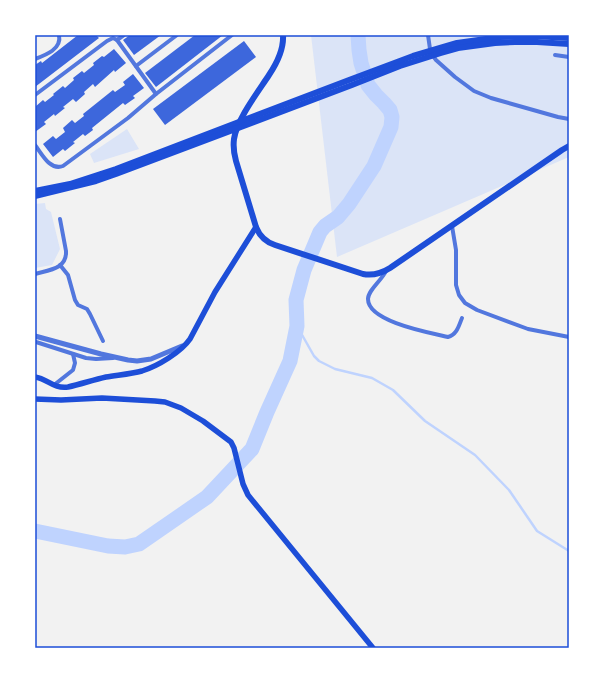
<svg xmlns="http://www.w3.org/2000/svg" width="604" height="683" font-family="'Source Sans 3',sans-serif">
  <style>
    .green { fill: #dbe4f7 }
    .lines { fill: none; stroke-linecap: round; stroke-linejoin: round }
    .stream { stroke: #bfd3fe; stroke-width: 2.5 }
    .river { stroke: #bfd3fe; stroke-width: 15 }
    .building { fill: #3d67dc }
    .minor { stroke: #5277de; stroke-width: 4 }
    .tertiary { stroke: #5277de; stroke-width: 5 }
    .secondary { stroke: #1d4ed8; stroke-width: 5.5 }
    .primary { stroke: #1d4ed8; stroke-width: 6 }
    .trunk { stroke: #1d4ed8; stroke-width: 6 }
    .neatline { fill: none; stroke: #1d4ed8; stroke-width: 1.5 }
  </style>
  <rect width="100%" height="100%" fill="#f2f2f2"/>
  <!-- green -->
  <g class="green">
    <polygon points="311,35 569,35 569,157 337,257"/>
    <polygon points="127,129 139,149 94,163 90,154"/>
    <polygon points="45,203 46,209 51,212 60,249 52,265 35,268 35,204"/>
  </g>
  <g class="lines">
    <!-- stream -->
    <polyline class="stream" points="297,326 314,356 319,361 335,369 372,378 393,390 425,421 475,455 509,490 537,531 569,551"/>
    <!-- river -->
    <polyline class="river" points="35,531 108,546 125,547 139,544 207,497 252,449 267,412 290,361 297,326 296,300 304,270 320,232 325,226 338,217 349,204 374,166 391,127 392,117 390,110 384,103 376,95 368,85 361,63 359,50 358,35"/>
  </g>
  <!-- building -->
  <g class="building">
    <polygon points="78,35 96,35 99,38 35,87 35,65 41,61 42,63"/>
    <polygon points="130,35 161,35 134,55 123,40"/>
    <polygon points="195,35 223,35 156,87 145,73"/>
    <polygon points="244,41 256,57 165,125 153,109"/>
    <polygon points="114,49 126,63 115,72 114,70 95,87 93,84 84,92 85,94 76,102 73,99 63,107 65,108 55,116 54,114 44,122 46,124 35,132 35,107 43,100 45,102 54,95 53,94 63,86 65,88 74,80 73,78 82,71 84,73 94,65 93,63 102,56 104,57"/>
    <polygon points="133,74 144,88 133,96 135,98 125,105 123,103 92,128 93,130 85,136 83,134 73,142 75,143 65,151 63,149 53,157 43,144 53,136 56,139 65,132 63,128 72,120 75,123 84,116 83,114 113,90 115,92 125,85 123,82"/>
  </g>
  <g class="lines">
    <!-- minor -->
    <g class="minor">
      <polyline points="428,35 430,49 431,53 436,60 455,77 474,91 491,98 558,117 569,119"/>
      <polyline points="117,40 124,35"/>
      <polyline points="555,55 569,57"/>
      <path d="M 35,59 C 46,55 62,49 59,35"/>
      <polyline points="136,66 177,35"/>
      <polyline points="35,95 107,41 113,38 117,40 156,94"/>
      <path d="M 35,145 C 42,154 50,171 63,166 L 128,118 L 156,94 L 232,35"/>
      <polyline points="452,226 456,250 456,285 459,295 465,303 477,310 528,329 569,337"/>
      <polyline points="60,265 68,275 75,300 78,305 87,309 90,314 103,341"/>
      <path d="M 386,271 C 382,280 368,290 368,299 C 368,322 431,333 448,337 C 457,335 459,325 462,318"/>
      <path d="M 35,274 C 49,270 67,269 66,251 L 60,219"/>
      <polyline points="36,342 86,358 96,359 113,358"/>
      <polyline points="54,385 73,370 75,363 73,354"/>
    </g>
    <!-- tertiary -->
    <polyline class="tertiary" points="35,336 101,354 128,360 137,361 151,359 182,346"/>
    <!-- secondary -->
    <g class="secondary">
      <path d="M 35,377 C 48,379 53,389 68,387 C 81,384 93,380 106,377 C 118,375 131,374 142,371 C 158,366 181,352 190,339 L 215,292 L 256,227"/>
      <polyline points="35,399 61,400 102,398 155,401 165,402 181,408 203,421 231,442 234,448 243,484 248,495 373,648"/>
    </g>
    <!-- primary -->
    <path class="primary" d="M 283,35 C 284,50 277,63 269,75 C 258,92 237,119 234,139 C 233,147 234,154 236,161 L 256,227 C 260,237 266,242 275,245 L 363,274 C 373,276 382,273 390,268 L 562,150 L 569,146"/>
    <!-- trunk -->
    <g class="trunk">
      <polyline points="35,191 70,184 116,169 349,80 413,56 440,48 457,43 500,37 534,36 569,38"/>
      <polyline points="35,196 96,181 116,174 352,85 400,66 441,53 458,48 495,43 515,42 537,42 569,44"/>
    </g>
  </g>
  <!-- border -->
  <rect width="604" height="683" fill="none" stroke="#ffffff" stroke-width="72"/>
  <rect x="36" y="36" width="532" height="611" class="neatline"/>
</svg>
